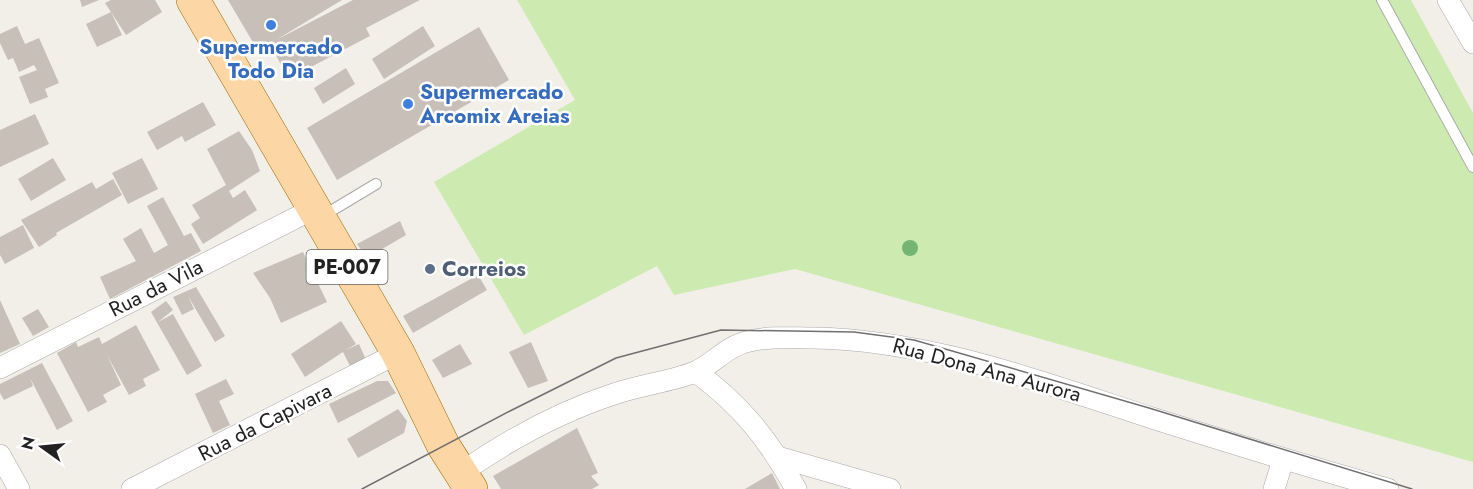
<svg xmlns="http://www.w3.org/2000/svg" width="1473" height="489" font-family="Jost,sans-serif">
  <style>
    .grass { fill: #cdebb0 }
    .building { fill: #c7bfb8 }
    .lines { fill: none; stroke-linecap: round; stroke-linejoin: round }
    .lane-casing { stroke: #a9a9a9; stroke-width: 12 }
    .street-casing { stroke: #a9a9a9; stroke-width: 22 }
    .primary-casing { stroke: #a06b00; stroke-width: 34 }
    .lane { stroke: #fff; stroke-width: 10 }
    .street { stroke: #fff; stroke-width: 21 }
    .primary { stroke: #fcd6a4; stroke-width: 33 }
    .tram { stroke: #707070; stroke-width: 1.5 }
    .tree { fill: #74b475 }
    .shop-dot { fill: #3f7fe0; stroke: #fff; stroke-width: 2 }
    .service-dot { fill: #5c6f8a; stroke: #fff; stroke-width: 2 }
    .labels { text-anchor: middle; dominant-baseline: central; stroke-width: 5; stroke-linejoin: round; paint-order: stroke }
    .shield { fill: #fff; stroke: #646464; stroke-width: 1.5 }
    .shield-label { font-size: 20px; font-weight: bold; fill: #222 }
    .shop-label { font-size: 21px; font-weight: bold; fill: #366cbe; stroke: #fff }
    .service-label { font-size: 21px; font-weight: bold; fill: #4e5e75; stroke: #fff; text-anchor: start }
    .street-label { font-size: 21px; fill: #222; stroke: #fff }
  </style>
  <rect width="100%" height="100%" fill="#f2efe9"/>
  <!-- grass -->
  <polygon class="grass" points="517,0 1411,0 1473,113 1473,462 795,269 674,295 657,266 524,335 434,182 575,100"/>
  <!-- building -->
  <g class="building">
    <polygon points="80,0 99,0 82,7"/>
    <polygon points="111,0 155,0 162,12 126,35 105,3"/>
    <polygon points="228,0 342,0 276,40 353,0 420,0 366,28 370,36 288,79 270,43 258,51"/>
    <polygon points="111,12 122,35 97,47 86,24"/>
    <polygon points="17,26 25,44 39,38 59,83 45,89 48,97 30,104 19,77 37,70 34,65 19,72 13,58 8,60 0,43 0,34"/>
    <polygon points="423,26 435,46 384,79 372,59"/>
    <polygon points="479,27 509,80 337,180 307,128"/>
    <polygon points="346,68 355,84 323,104 314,88"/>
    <polygon points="203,102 216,125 185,142 182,136 157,150 147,132"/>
    <polygon points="35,114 49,144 0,167 0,130"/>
    <polygon points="239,131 252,150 260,171 229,191 233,198 245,190 257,210 203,244 191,224 200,218 192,205 226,185 207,149"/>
    <polygon points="53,158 66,180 31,201 18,179"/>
    <polygon points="142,158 158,189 128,204 112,173"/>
    <polygon points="113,179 122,195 56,233 57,235 39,247 21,220 92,182 96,189"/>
    <polygon points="163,197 184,236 191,233 201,251 110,299 100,277 136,261 123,239 141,228 154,253 168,245 147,206"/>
    <polygon points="400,221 406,235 367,258 357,244"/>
    <polygon points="23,225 34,248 5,264 0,255 0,237"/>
    <polygon points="303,252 327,302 281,323 270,298 253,273"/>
    <polygon points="478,275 487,290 413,333 403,316"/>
    <polygon points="196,287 225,336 215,342 188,296 194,309 182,315 173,297"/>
    <polygon points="0,300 20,344 0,353"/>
    <polygon points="166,301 173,310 158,322 173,314 202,366 187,375 151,312"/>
    <polygon points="38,309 49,327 33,336 22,318"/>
    <polygon points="341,321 356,344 346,350 359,344 367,362 352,370 343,352 305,377 291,354"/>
    <polygon points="136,325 160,370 143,379 146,386 129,395 107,355 121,385 103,395 107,402 88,412 57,353 76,342 78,347 99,337 102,344"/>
    <polygon points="531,342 548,381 528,388 509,352"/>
    <polygon points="460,344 472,364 443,378 432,360"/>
    <polygon points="42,363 73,421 57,430 30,378 33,386 4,400 0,393 0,384"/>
    <polygon points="226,379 234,394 219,401 230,425 213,433 195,394"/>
    <polygon points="377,381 388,381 396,393 338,423 329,404"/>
    <polygon points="398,409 407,421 404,433 358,458 347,439"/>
    <polygon points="577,428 598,473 591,476 599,485 592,489 501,489 493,476"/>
    <polygon points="772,473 780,489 745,489"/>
  </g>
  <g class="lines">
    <defs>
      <g id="lane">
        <polyline points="1382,0 1473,167"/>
        <polyline points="321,217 376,184"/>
      </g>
      <g id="street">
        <polyline points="1448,0 1473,43"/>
        <polyline points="0,368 313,209"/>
        <path d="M 696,372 C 741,405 769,440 796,489"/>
        <polyline points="0,455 19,489"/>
        <polyline points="778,457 890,489"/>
        <path d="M 461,473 C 508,440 559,412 614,394 C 640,385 669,382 695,372 C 714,364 727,345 750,341 C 770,336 793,338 813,338 C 930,340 1042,382 1152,418 C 1231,443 1309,467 1388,489"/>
        <polyline points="132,489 398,353"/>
        <polyline points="1274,489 1283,460"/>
      </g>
      <polyline id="primary" points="193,0 398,353 443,445 471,489"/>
    </defs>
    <!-- lane casing -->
    <use href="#lane" class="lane-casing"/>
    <!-- street casing -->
    <use href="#street" class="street-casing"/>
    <!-- primary casing -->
    <use href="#primary" class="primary-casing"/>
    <!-- lane -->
    <use href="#lane" class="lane"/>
    <!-- street -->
    <use href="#street" class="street"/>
    <!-- primary -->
    <use href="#primary" class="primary"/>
    <!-- tram -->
    <polyline class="tram" points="362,489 510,411 616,358 721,330 854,332 914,340 1149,408 1412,489"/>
  </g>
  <!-- trees -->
  <circle class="tree" cx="910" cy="248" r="8"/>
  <!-- markers -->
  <g class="shop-dot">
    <circle cx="271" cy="25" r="6"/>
    <circle cx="408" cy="104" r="6"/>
  </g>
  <circle class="service-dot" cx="430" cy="269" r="6"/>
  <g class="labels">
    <!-- shield labels -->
    <rect class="shield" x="306.5" y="250" width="81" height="34" rx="4.5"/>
    <g class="shield-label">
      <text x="347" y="267">PE-007</text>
    </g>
    <!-- shop labels -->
    <g class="shop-label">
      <text x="271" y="47">Supermercado<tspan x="271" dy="24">Todo Dia</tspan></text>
      <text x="420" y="92" text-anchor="start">Supermercado<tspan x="420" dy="24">Arcomix Areias</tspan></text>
    </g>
    <!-- service labels -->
    <g class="service-label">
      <text x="442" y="269">Correios</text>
    </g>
    <!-- street labels -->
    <g class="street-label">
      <text transform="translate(156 288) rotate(-27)">Rua da Vila</text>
      <text transform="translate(987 370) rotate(15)">Rua Dona Ana Aurora</text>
      <text transform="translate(265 422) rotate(-27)">Rua da Capivara</text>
    </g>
  </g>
  <!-- north arrow -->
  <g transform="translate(42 447) rotate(285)" stroke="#ffffff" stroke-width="4.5" paint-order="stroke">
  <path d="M0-4.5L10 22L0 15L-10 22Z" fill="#222222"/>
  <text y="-9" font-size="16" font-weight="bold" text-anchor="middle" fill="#222222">N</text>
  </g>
</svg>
